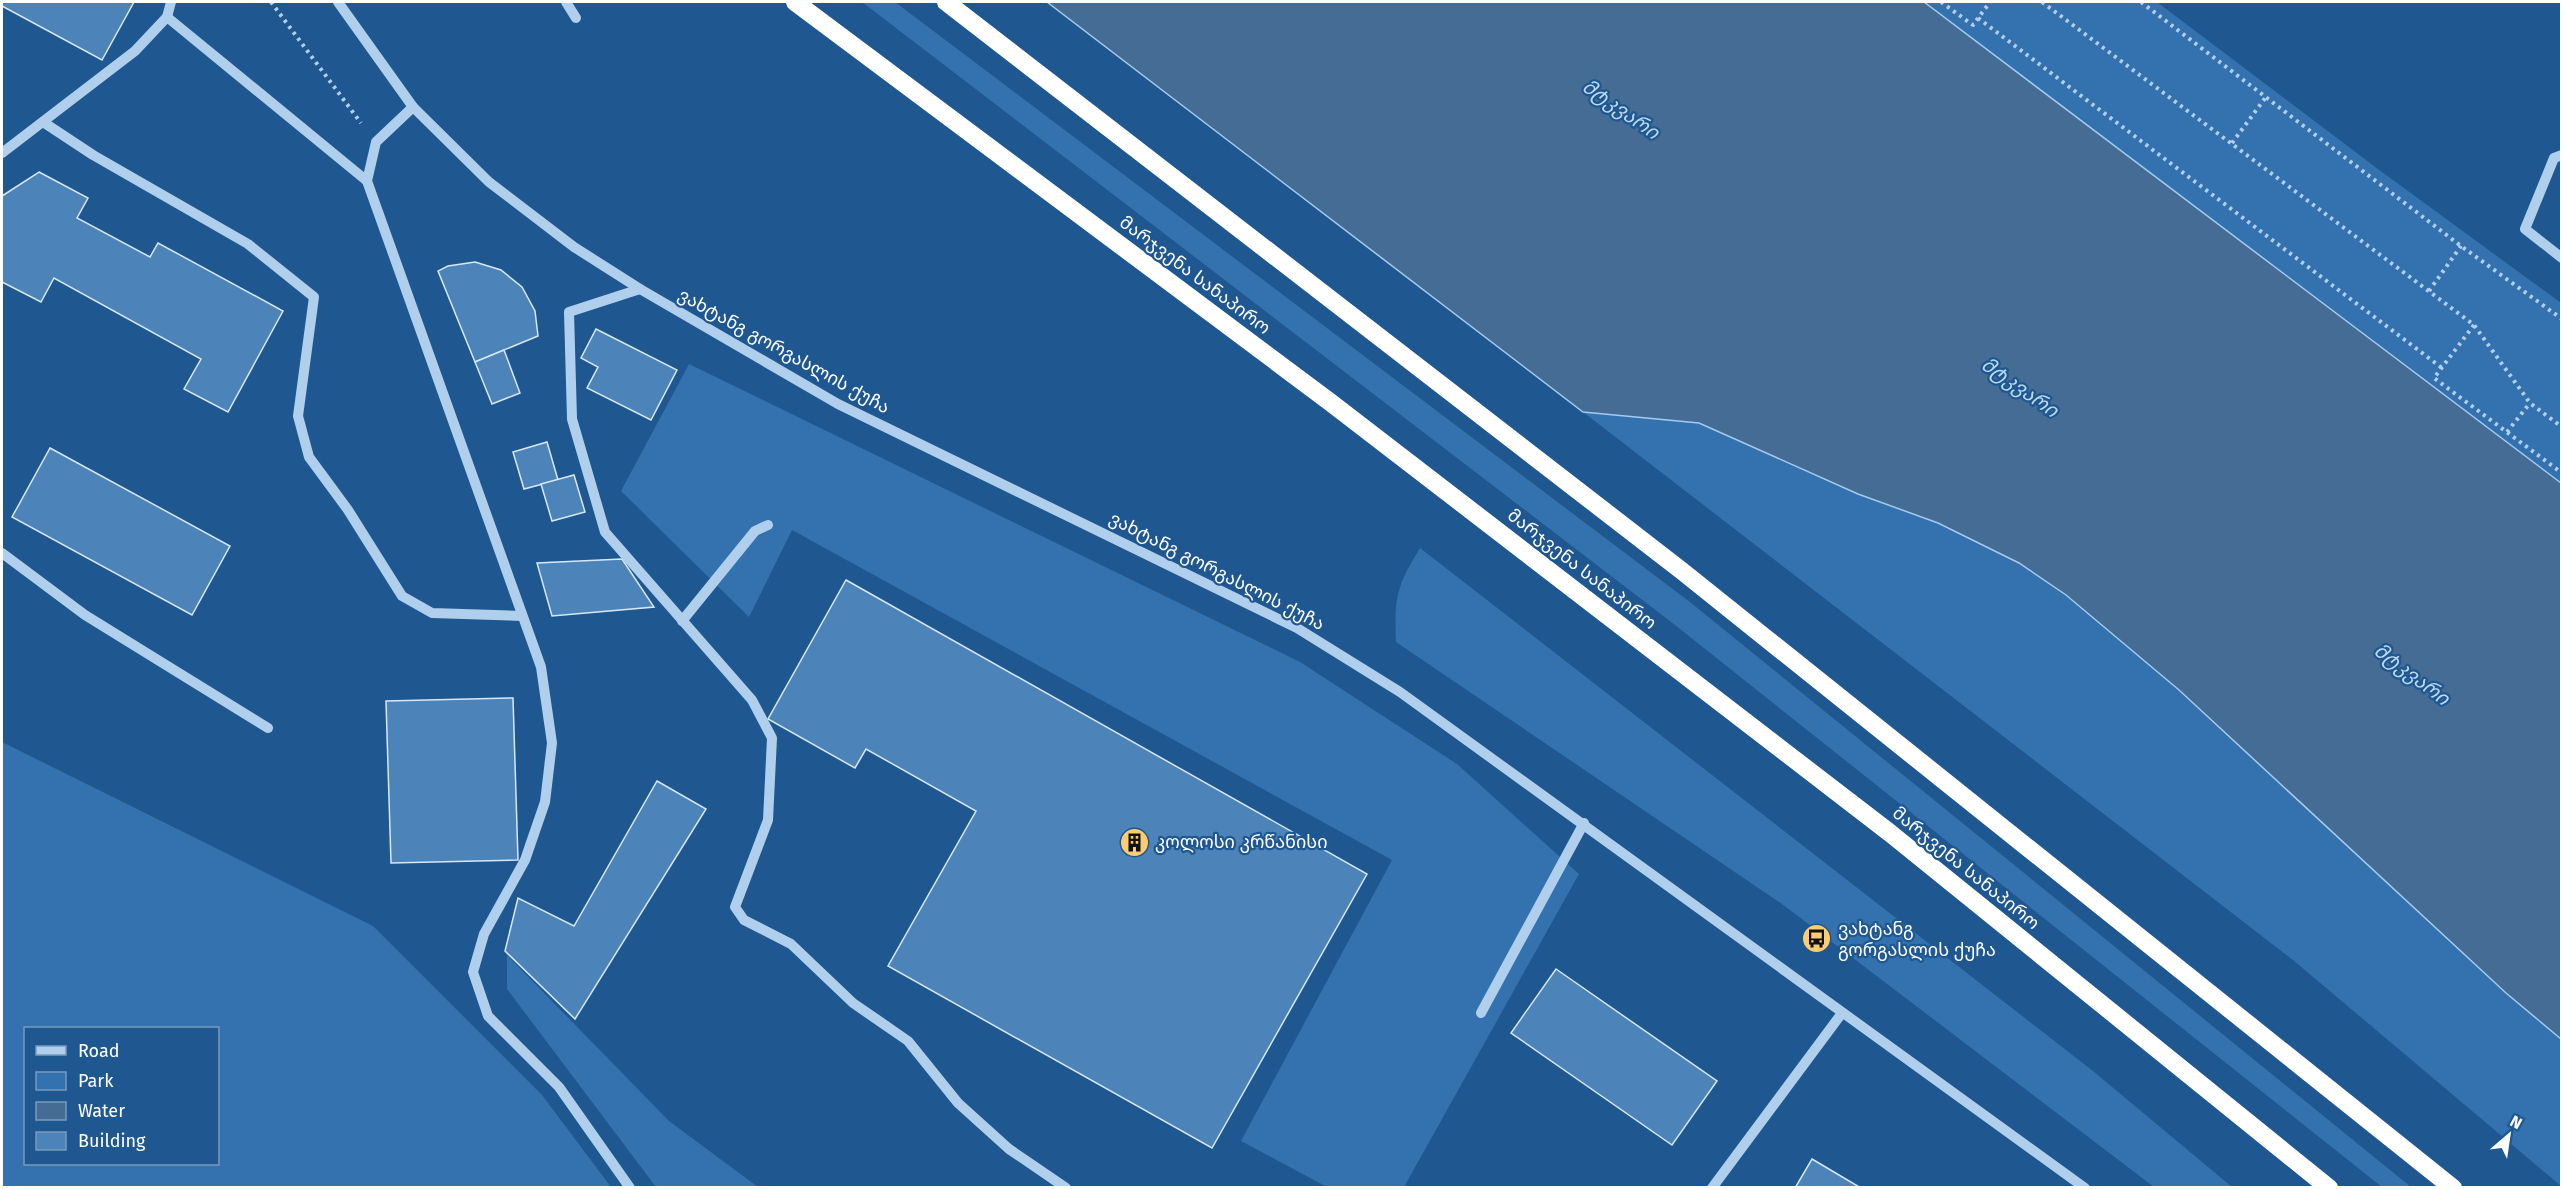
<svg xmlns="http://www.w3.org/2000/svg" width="2563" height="1189" font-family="'Fira Sans','Noto Sans Georgian',sans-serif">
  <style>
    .green { fill: #3372ae; fill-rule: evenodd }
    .water { fill: #446c95; stroke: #a4cbef; stroke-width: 1.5 }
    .building { fill: #4c83b9; stroke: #d6e8fa; stroke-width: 1.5 }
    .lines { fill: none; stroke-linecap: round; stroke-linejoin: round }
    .path { stroke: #b0cfed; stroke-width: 4; stroke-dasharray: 3 4.5; stroke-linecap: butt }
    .minor { stroke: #b0cfed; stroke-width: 10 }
    .highway { stroke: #fff; stroke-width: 18 }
    .labels { text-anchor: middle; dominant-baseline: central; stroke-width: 4.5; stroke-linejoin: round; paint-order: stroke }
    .street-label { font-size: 18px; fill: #fff; stroke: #1f5791 }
    .poi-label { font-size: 18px; fill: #fff; stroke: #1f5791; text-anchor: start }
    .water-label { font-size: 20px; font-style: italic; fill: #bcd9f4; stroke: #1f5791 }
  </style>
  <rect width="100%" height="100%" fill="#1f5791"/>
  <!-- green -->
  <g class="green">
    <polygon points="862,2 895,2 1690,602 2411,1187 2382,1187 1675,625"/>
    <polygon points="1924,2 2157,2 2378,169 2561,303 2561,483"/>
    <polygon points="689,364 1300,662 1457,764 1579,874 1404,1187 1327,1187 1241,1141 1392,860 792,530 749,617 621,491"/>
    <polygon points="1583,412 1699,423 1858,494 1938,523 2019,563 2066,595 2179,690 2506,993 2561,1039 2561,1186 2293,960"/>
    <path d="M 1420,548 L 2093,1071 L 2232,1187 L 2154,1187 L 1782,904 L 1396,642 C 1394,598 1397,585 1420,548 Z"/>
    <path d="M 2,742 L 373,926 L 542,1095 L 611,1187 L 2,1187 ZM 218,1028 L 218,1164 L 26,1164 L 26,1028 Z"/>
    <polygon points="507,955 669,1121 758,1187 656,1187 507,989"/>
  </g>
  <!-- water -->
  <polygon class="water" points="1047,2 1924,2 2561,483 2561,1039 2506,993 2179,690 2066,595 2019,563 1938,523 1858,494 1699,423 1583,412"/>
  <!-- building -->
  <g class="building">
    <polygon points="2,2 134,2 102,60 2,6"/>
    <polygon points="39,172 88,198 77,218 150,257 158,243 283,311 228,412 184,389 201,359 54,278 41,302 2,282 2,196"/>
    <polygon points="475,262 501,270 522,287 535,311 538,336 475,362 438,271 448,266"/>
    <polygon points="596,329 677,370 651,420 587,388 598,367 581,358"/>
    <polygon points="504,350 520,393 492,404 475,362"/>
    <polygon points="547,442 558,480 524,489 513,452"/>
    <polygon points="50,448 230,546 192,615 12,517"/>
    <polygon points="574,475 585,512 552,521 541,484"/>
    <polygon points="622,559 654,607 552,616 537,563"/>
    <polygon points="846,580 1367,874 1212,1148 888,966 976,811 866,749 855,768 768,719"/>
    <polygon points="513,698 518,860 391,863 386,701"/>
    <polygon points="657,781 706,809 575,1019 505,951 518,898 574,926"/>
    <polygon points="1556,969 1717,1081 1672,1145 1511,1033"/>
    <polygon points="1812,1159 1861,1188 1795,1188"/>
  </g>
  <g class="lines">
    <!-- path -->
    <g class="path">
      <polyline points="271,2 361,123"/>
      <polyline points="1941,2 1973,25 1990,2"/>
      <polyline points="2042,2 2474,325 2530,403 2562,427"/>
      <polyline points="2141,2 2461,246 2562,319"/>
      <polyline points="1978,18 2442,368"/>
      <polyline points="2232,143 2266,97"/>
      <polyline points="2429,291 2461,246"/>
      <polyline points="2474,325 2434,378 2562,473"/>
      <polyline points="2507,432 2530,403"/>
    </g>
    <!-- minor -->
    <g class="minor">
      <polyline points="338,2 413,107 489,182 574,247 640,289 838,404 1297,628 1400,692 2085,1188"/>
      <polyline points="566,2 576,18"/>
      <polyline points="167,17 171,2"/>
      <polyline points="413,107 376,142 367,181 541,667 552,743 545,802 525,860 484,934 473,972 488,1016 559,1087 630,1188"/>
      <polyline points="43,122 93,155 248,244 314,297 298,416 309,457 348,510 402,596 432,613 522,616"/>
      <polyline points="2,153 135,51 167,17 367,181"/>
      <polyline points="2562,155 2554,158 2525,229 2562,258"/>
      <polyline points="640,289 569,312 572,419 605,532 752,700 772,738 768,820 735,907 744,920 791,944 853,1003 908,1041 958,1103 1009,1149 1066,1188"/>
      <polyline points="2,553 85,615 268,728"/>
      <polyline points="682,621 755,531 768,525"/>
      <polyline points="1481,1013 1584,823"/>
      <polyline points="1712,1188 1842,1013"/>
    </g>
    <!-- highway -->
    <g class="highway">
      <polyline points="795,2 1330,402 1890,833 2329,1188"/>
      <polyline points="946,2 1682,571 2453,1188"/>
    </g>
  </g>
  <!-- icons -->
  <defs>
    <symbol id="building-disc" viewBox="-11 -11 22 22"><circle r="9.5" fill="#fbcc71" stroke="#1f5791"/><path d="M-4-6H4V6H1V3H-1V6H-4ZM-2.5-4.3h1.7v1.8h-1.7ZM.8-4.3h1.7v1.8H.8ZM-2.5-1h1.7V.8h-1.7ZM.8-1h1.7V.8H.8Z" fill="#111"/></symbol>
    <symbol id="bus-disc" viewBox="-11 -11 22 22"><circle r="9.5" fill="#fbcc71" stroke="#1f5791"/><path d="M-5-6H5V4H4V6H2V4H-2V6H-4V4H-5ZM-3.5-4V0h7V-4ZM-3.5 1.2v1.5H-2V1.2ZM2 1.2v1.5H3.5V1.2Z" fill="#111"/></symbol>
  </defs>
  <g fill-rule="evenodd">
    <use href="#building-disc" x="1118" y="826" width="33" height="33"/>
    <use href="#bus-disc" x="1800" y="922" width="33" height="33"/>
  </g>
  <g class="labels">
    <!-- street labels -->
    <g class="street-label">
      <text transform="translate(1195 275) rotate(37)">მარჯვენა სანაპირო</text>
      <text transform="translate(784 351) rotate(29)">ვახტანგ გორგასლის ქუჩა</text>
      <text transform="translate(1582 569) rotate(38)">მარჯვენა სანაპირო</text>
      <text transform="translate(1217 571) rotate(27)">ვახტანგ გორგასლის ქუჩა</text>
      <text transform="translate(1966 868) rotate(39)">მარჯვენა სანაპირო</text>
    </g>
    <!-- poi labels -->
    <g class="poi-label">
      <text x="1155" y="842">კოლოსი კრწანისი</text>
      <text x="1838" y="929">ვახტანგ<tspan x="1838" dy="21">გორგასლის ქუჩა</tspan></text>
    </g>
    <!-- water labels -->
    <g class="water-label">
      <text transform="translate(1621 109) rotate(35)">მტკვარი</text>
      <text transform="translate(2020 387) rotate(35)">მტკვარი</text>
      <text transform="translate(2412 674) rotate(37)">მტკვარი</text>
    </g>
  </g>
  <!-- border -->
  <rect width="2563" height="1189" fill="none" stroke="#ffffff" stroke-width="6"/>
  <!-- legend -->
  <rect x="24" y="1027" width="195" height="138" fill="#1f5791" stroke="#799abd" stroke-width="1.5"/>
  <rect x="36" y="1046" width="30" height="9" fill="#b0cfed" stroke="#799abd" stroke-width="1.5"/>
  <text x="78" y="1057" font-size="18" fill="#ffffff">Road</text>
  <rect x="36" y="1072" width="30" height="18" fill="#3372ae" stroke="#799abd" stroke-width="1.5"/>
  <text x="78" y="1087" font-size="18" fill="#ffffff">Park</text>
  <rect x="36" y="1102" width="30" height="18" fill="#446c95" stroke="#799abd" stroke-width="1.5"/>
  <text x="78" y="1117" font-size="18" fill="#ffffff">Water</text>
  <rect x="36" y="1132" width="30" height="18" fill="#4c83b9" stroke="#799abd" stroke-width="1.5"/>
  <text x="78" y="1147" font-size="18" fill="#ffffff">Building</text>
  <!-- north arrow -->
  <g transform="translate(2509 1135) rotate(29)" stroke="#1f5791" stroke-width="4.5" paint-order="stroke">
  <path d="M0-4.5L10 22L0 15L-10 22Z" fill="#ffffff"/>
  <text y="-9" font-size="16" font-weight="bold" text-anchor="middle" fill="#ffffff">N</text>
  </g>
</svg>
